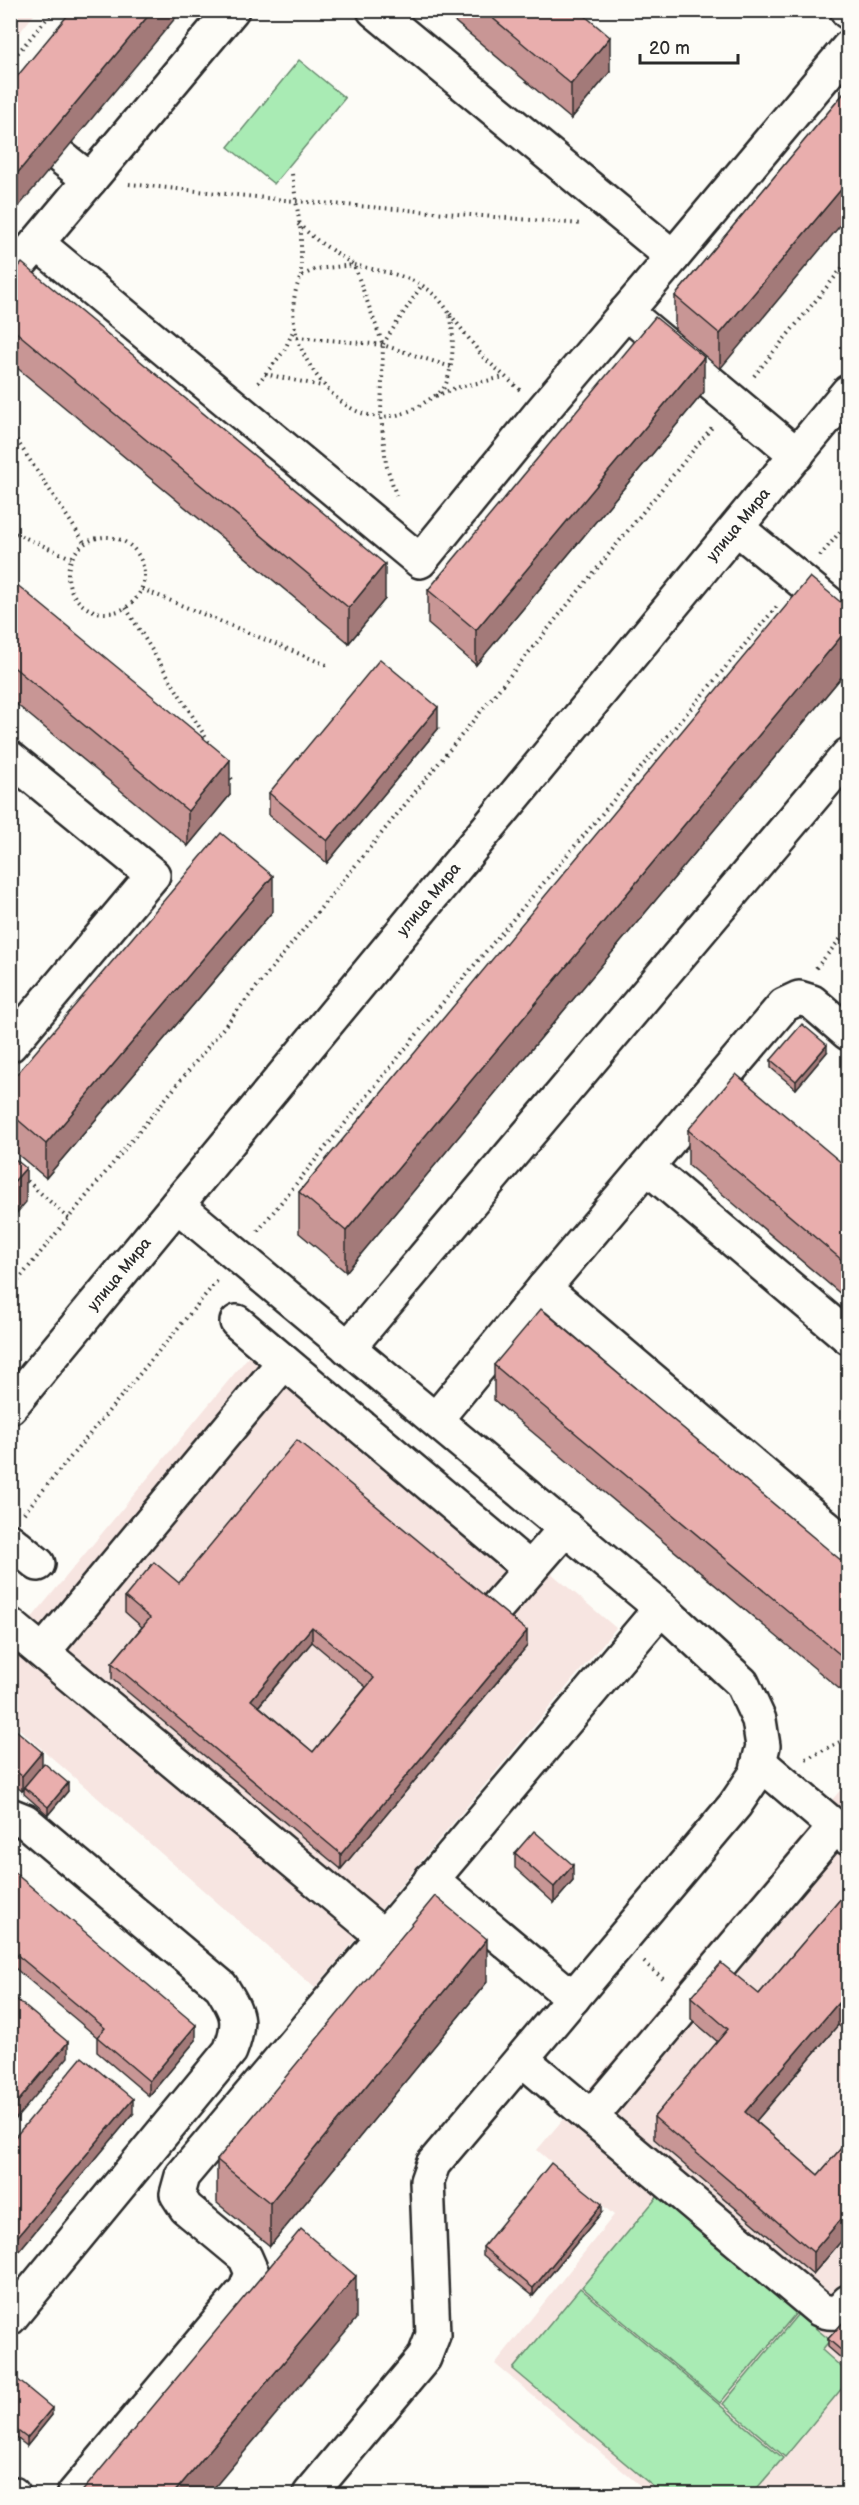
<svg xmlns="http://www.w3.org/2000/svg" width="859" height="2505" font-family="'Balsamiq Sans',sans-serif">
  <style>
    .built { fill: #f7e5e1 }
    .green { fill: #a9ebb4; stroke: #6a8b70; stroke-width: 1.5 }
    .lines { fill: none; stroke-linecap: round; stroke-linejoin: round }
    .minor-casing { stroke: #2b2b2b; stroke-width: 38 }
    .major-casing { stroke: #2b2b2b; stroke-width: 38 }
    .path { stroke: #2b2b2b; stroke-width: 4; stroke-dasharray: 1.5 4.5; stroke-linecap: butt }
    .minor { stroke: #fdfcf7; stroke-width: 33 }
    .major { stroke: #fdfcf7; stroke-width: 33 }
    .wall { fill: #c89695; stroke: #2b2b2b; stroke-width: 1.5; fill-rule: evenodd }
    .shaded-wall { fill: #a37a79; stroke: #2b2b2b; stroke-width: 1.5 }
    .building { fill: #e9aead; stroke: #2b2b2b; stroke-width: 1.5; fill-rule: evenodd }
    .labels { text-anchor: middle; dominant-baseline: central; stroke-width: 4.5; stroke-linejoin: round; paint-order: stroke }
    .street-label { font-size: 16px; fill: #2b2b2b; stroke: #fdfcf7 }
  </style>
  <rect width="100%" height="100%" fill="#fdfcf7"/>
  <filter id="ink" filterUnits="userSpaceOnUse"><feTurbulence type="fractalNoise" baseFrequency=".0167" numOctaves="2"/><feDisplacementMap in="SourceGraphic" scale="12" xChannelSelector="R" yChannelSelector="G"/><feConvolveMatrix kernelMatrix="1 2 1 2 8 2 1 2 1" color-interpolation-filters="sRGB"/></filter>
  <g filter="url(#ink)">
    <!-- built -->
    <g class="built">
      <polygon points="11,10 37,11 11,43 10,11"/>
      <polygon points="268,1333 616,1628 315,1988 11,1722 11,1643"/>
      <polygon points="848,1781 848,2494 650,2494 495,2364 614,2215 537,2150"/>
    </g>
    <!-- green -->
    <g class="green">
      <polygon points="299,60 345,98 274,184 228,147"/>
      <polygon points="658,2196 797,2312 720,2403 582,2287"/>
      <polygon points="580,2288 783,2458 752,2494 662,2494 513,2369"/>
      <polygon points="798,2314 830,2340 822,2350 848,2373 848,2381 785,2457 723,2404"/>
    </g>
    <g class="lines">
      <defs>
        <g id="minor">
          <polyline points="232,10 37,243 420,561 543,410 673,257 374,10"/>
          <polyline points="847,10 848,12"/>
          <polyline points="61,157 90,180"/>
          <polyline points="673,257 848,48"/>
          <polyline points="10,275 37,243"/>
          <polyline points="626,312 797,455"/>
          <polyline points="737,528 848,619"/>
          <polyline points="10,758 153,875 10,1045"/>
          <polyline points="647,1167 848,1337"/>
          <polyline points="177,1205 661,1608 742,1683 759,1720 763,1746 756,1774 735,1805 433,2164 427,2181 433,2335 424,2358 310,2494"/>
          <polyline points="544,1288 848,1546"/>
          <polyline points="237,1322 530,1569"/>
          <polyline points="348,1348 848,755"/>
          <polyline points="436,1419 544,1288 784,1005 799,998 812,1002 848,1033"/>
          <polyline points="10,1541 38,1564"/>
          <polyline points="497,1607 566,1528"/>
          <polyline points="10,1625 383,1936"/>
          <polyline points="43,1652 284,1362"/>
          <polyline points="759,1762 848,1838"/>
          <path d="M 10,1815 L 25,1821 L 221,1986 C 238,2013 242,2021 230,2051 L 10,2318"/>
          <polyline points="431,1879 573,1998"/>
          <path d="M 522,2059 L 819,2309 C 832,2315 839,2313 848,2302"/>
          <polyline points="591,2117 835,1827"/>
          <polyline points="10,2493 13,2494"/>
          <polyline points="74,2494 246,2289 252,2273 245,2257 186,2208 177,2194 182,2176 661,1608"/>
        </g>
        <g id="major">
          <path id="s1" d="M 10,1407 L 848,392"/>
        </g>
      </defs>
      <!-- minor casing -->
      <use href="#minor" class="minor-casing"/>
      <!-- major casing -->
      <use href="#major" class="major-casing"/>
      <!-- path -->
      <g class="path">
        <polyline points="10,62 54,10"/>
        <polyline points="292,174 301,233 301,276"/>
        <polyline points="129,184 295,201 582,224"/>
        <polyline points="298,224 318,241 354,265 383,345 381,416 386,464 397,498"/>
        <path d="M 354,265 C 379,271 412,275 431,292 C 437,297 446,307 449,313 C 456,328 453,376 443,389 C 438,395 427,400 421,405 C 374,433 336,407 311,367 C 293,339 287,306 301,276 L 316,269 Z"/>
        <polyline points="450,314 483,357 520,390"/>
        <polyline points="297,337 383,345 451,367"/>
        <polyline points="383,344 422,285"/>
        <polyline points="265,374 322,386"/>
        <polyline points="754,376 848,261"/>
        <polyline points="258,383 284,351 295,327"/>
        <polyline points="436,396 455,388 504,377"/>
        <polyline points="10,430 84,542"/>
        <polyline points="10,531 71,558"/>
        <circle cx="106" cy="575" r="38"/>
        <polyline points="820,556 848,522"/>
        <polyline points="142,589 329,666"/>
        <polyline points="126,608 211,746"/>
        <polyline points="228,773 234,783"/>
        <polyline points="816,968 848,930"/>
        <polyline points="23,1177 69,1219"/>
        <polyline points="258,1231 439,1007 778,605"/>
        <polyline points="10,1290 713,426"/>
        <polyline points="24,1513 217,1281"/>
        <polyline points="806,1759 848,1738"/>
        <polyline points="644,1962 663,1979"/>
      </g>
      <!-- minor -->
      <use href="#minor" class="minor"/>
      <!-- major -->
      <use href="#major" class="major"/>
    </g>
    <!-- wall -->
    <g class="wall">
      <polygon points="441,10 578,10 610,72 571,119"/>
      <polygon points="849,87 720,369 675,330 675,296"/>
      <polygon points="10,277 385,599 349,643 10,362"/>
      <polygon points="704,392 476,665 428,624 428,590"/>
      <polygon points="10,579 230,795 188,846 10,699"/>
      <polygon points="849,609 849,668 346,1272 299,1233 299,1192"/>
      <polygon points="438,729 327,863 269,815 269,793"/>
      <polygon points="273,911 46,1178 10,1148 10,1082"/>
      <polygon points="827,1052 796,1089 771,1068 771,1060"/>
      <polygon points="688,1130 849,1169 849,1301 688,1165"/>
      <polygon points="494,1365 849,1567 849,1697 494,1400"/>
      <path d="M 179,1583 L 527,1646 L 341,1869 L 112,1679 L 112,1663 L 142,1627 L 125,1612 L 125,1597 ZM 312,1642 L 366,1687 L 313,1752 L 259,1706 Z"/>
      <polygon points="10,1725 42,1765 68,1791 48,1815 24,1794 24,1789 22,1791 10,1782"/>
      <polygon points="515,1853 573,1881 554,1903 515,1868"/>
      <polygon points="10,1869 196,2040 149,2096 97,2052 97,2037 10,1964"/>
      <polygon points="849,1889 849,2034 838,2025 756,2121 818,2175 849,2139 849,2232 813,2274 654,2139 654,2117 718,2042 691,2019 691,1997 759,1994"/>
      <polygon points="487,1982 270,2246 217,2203 217,2160"/>
      <polygon points="133,2114 13,2258 10,2255 10,2143"/>
      <polygon points="602,2212 533,2296 483,2255 483,2247"/>
      <polygon points="849,2316 849,2365 828,2347 828,2339"/>
      <polygon points="10,2377 52,2415 27,2446 10,2433"/>
    </g>
    <!-- shaded-wall -->
    <g class="shaded-wall">
      <polygon points="153,10 182,10 10,217 10,182"/>
      <polygon points="610,37 610,72 571,119 571,84"/>
      <polygon points="849,180 849,215 720,369 720,334"/>
      <polygon points="704,357 704,392 476,665 476,630"/>
      <polygon points="385,564 385,599 349,643 349,608"/>
      <polygon points="849,627 849,668 346,1272 346,1231"/>
      <polygon points="438,707 438,729 327,863 327,841"/>
      <polygon points="230,760 230,795 188,846 188,811"/>
      <polygon points="273,876 273,911 46,1178 46,1144"/>
      <polygon points="827,1045 827,1052 796,1089 796,1081"/>
      <polygon points="26,1168 26,1202 10,1221 10,1186"/>
      <polygon points="312,1627 312,1642 251,1715 251,1700"/>
      <polygon points="527,1631 527,1646 341,1869 341,1854"/>
      <polygon points="42,1752 42,1767 24,1787 24,1789 22,1791 22,1776"/>
      <polygon points="68,1783 68,1791 48,1815 48,1807"/>
      <polygon points="573,1865 573,1881 554,1903 554,1887"/>
      <polygon points="487,1939 487,1982 270,2246 270,2203"/>
      <polygon points="838,2003 838,2025 745,2134 745,2112"/>
      <polygon points="196,2025 196,2040 149,2096 149,2081"/>
      <polygon points="68,2042 68,2057 10,2126 10,2111"/>
      <polygon points="133,2099 133,2114 13,2258 13,2242"/>
      <polygon points="602,2204 602,2212 533,2296 533,2288"/>
      <polygon points="849,2210 849,2232 813,2274 813,2252"/>
      <polygon points="356,2276 356,2319 209,2494 173,2494"/>
      <polygon points="52,2408 52,2415 27,2446 27,2438"/>
    </g>
    <!-- building -->
    <g class="building">
      <polygon points="72,10 153,10 10,182 10,85"/>
      <polygon points="483,10 578,10 610,37 571,84"/>
      <polygon points="849,87 849,180 720,334 675,296"/>
      <polygon points="22,263 385,564 349,608 10,327 10,277"/>
      <polygon points="655,317 704,357 476,630 428,590"/>
      <polygon points="810,577 849,609 849,627 346,1231 299,1192"/>
      <polygon points="10,579 230,760 188,811 10,664"/>
      <polygon points="380,659 438,707 327,841 269,793"/>
      <polygon points="221,833 273,876 46,1144 10,1113 10,1082"/>
      <polygon points="802,1024 827,1045 796,1081 771,1060"/>
      <polygon points="736,1074 849,1169 849,1266 688,1130"/>
      <polygon points="10,1155 26,1168 10,1186"/>
      <polygon points="541,1309 849,1567 849,1662 494,1365"/>
      <path d="M 297,1440 L 527,1631 L 341,1854 L 112,1663 L 150,1618 L 125,1597 L 154,1562 L 179,1583 ZM 312,1627 L 374,1678 L 313,1752 L 251,1700 Z"/>
      <polygon points="10,1725 42,1752 22,1776 10,1767"/>
      <polygon points="44,1763 68,1783 48,1807 24,1787"/>
      <polygon points="534,1831 573,1865 554,1887 515,1853"/>
      <polygon points="10,1869 196,2025 149,2081 97,2037 105,2028 10,1949"/>
      <polygon points="849,1889 849,2012 838,2003 745,2112 818,2175 849,2139 849,2210 813,2252 654,2117 728,2029 691,1997 721,1963 759,1994"/>
      <polygon points="435,1896 487,1939 270,2203 217,2160"/>
      <polygon points="10,1994 68,2042 10,2111"/>
      <polygon points="82,2057 133,2099 13,2242 10,2240 10,2143"/>
      <polygon points="551,2163 602,2204 533,2288 483,2247"/>
      <polygon points="301,2229 356,2276 173,2494 80,2494"/>
      <polygon points="849,2316 849,2357 828,2339"/>
      <polygon points="12,2375 52,2408 27,2438 10,2425 10,2377"/>
    </g>
  </g>
  <g class="labels">
    <!-- street labels -->
    <g class="street-label">
      <text stroke="none"><textPath href="#s1" startOffset="1144">улица Мира</textPath></text>
      <text stroke="none"><textPath href="#s1" startOffset="658">улица Мира</textPath></text>
      <text stroke="none"><textPath href="#s1" startOffset="172">улица Мира</textPath></text>
    </g>
  </g>
  <!-- margin -->
  <rect width="859" height="2505" fill="none" stroke="#fdfcf7" stroke-width="36"/>
  <rect x="18" y="18" width="823" height="2469" fill="none" stroke="#2b2b2b" stroke-width="2" filter="url(#ink)"/>
  <!-- scale -->
  <path d="M640 54v9h98v-9" fill="none" stroke="#2b2b2b" stroke-width="3"/>
  <text x="649" y="54" font-size="18" fill="#2b2b2b" stroke="#fdfcf7" stroke-width="4.5" paint-order="stroke">20 m</text>
</svg>
